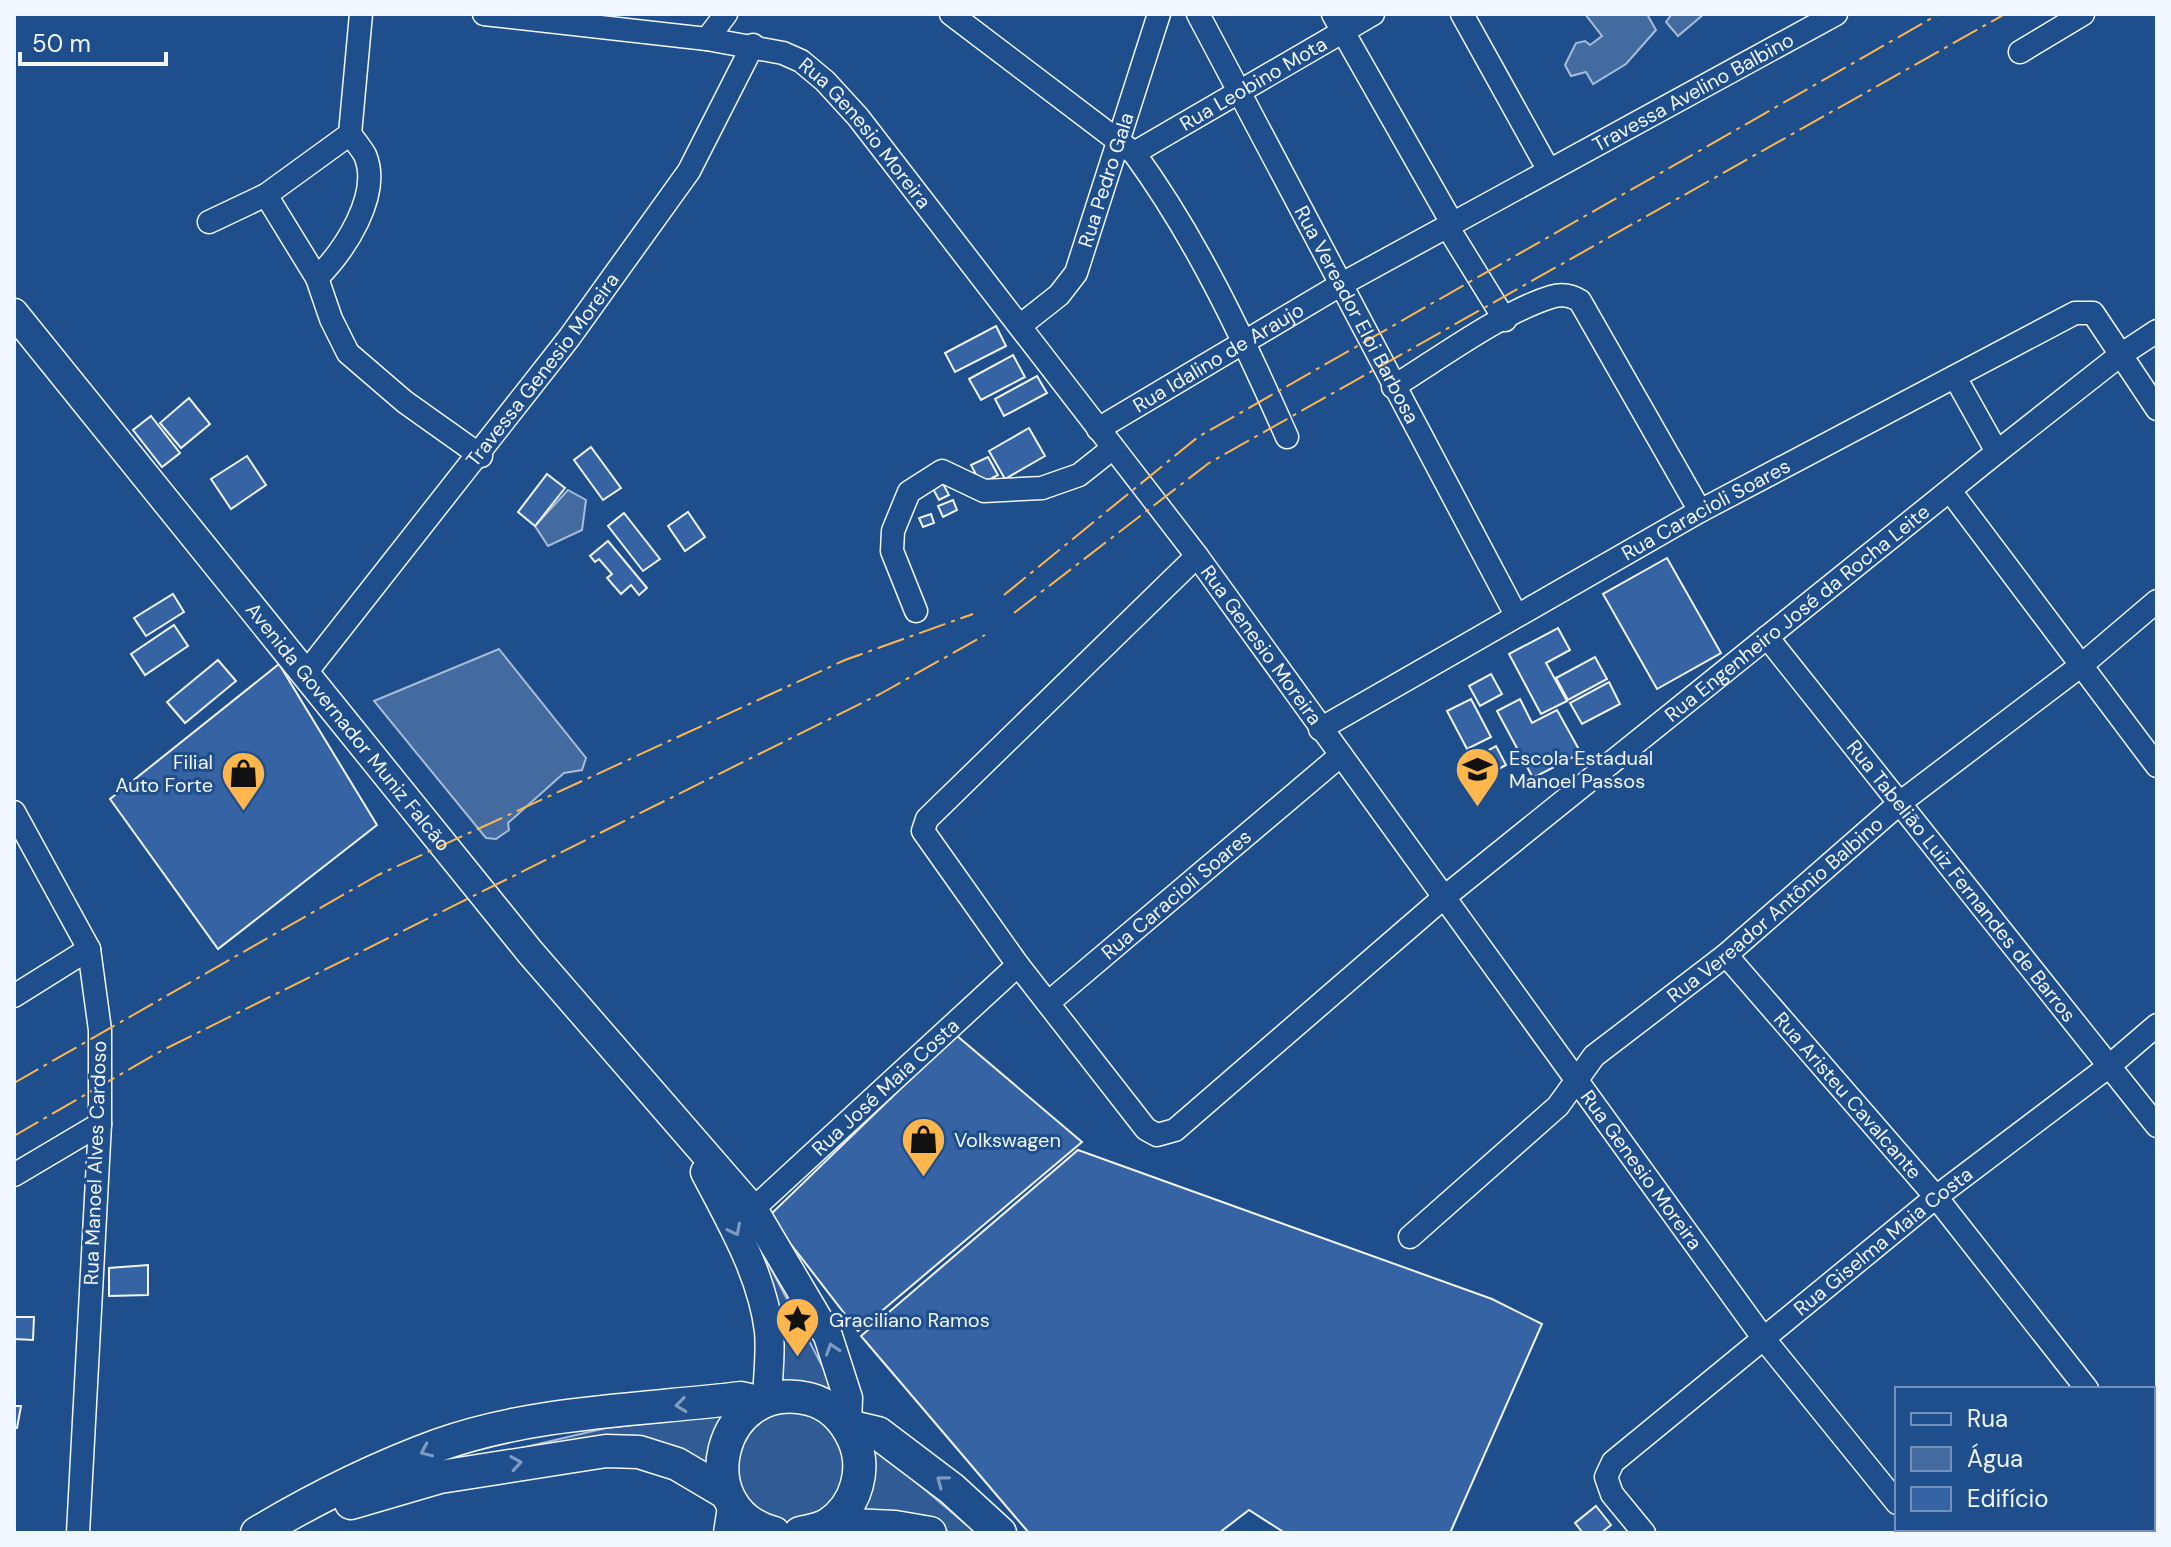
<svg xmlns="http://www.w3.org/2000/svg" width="2171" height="1547" font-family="'DM Sans',sans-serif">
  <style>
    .built { fill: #305b95; stroke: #a8bbd7; stroke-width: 2 }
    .water { fill: #446ba0; stroke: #a8bbd7; stroke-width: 2 }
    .building { fill: #3563a3; stroke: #f2f6ff; stroke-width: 2 }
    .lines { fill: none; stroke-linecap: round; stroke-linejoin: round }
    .minor-casing { stroke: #f2f6ff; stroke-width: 25 }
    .major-casing { stroke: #f2f6ff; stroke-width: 31 }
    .highway-casing { stroke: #f2f6ff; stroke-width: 35 }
    .minor { stroke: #1f4e8c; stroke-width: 22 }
    .major { stroke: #1f4e8c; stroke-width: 28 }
    .highway { stroke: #1f4e8c; stroke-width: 32 }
    .power { stroke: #ffb74d; stroke-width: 2; stroke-dasharray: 28 6 4 6; stroke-linecap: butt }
    .oneway { stroke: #7e9ac0 }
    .labels { text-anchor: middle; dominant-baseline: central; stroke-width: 6; stroke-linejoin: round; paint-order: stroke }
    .street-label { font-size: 20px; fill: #f2f6ff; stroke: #1f4e8c }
    .poi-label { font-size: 20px; fill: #f2f6ff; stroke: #1f4e8c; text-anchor: start }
  </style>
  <rect width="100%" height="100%" fill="#1f4e8c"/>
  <!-- built -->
  <g class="built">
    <polygon points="748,1232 769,1265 827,1375 835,1403 777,1390"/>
    <polygon points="778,1410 816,1415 842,1442 847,1478 828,1511 794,1525 774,1524 742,1502 734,1446 744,1429"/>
    <polygon points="726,1415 707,1474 517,1449 606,1428"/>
    <polygon points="866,1441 903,1471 976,1533 950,1533 942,1528 852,1516"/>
  </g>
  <!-- water -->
  <g class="water">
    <polygon points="1585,14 1647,14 1656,30 1626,64 1593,84 1586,72 1571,76 1565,65 1576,43 1585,41 1590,45 1602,36"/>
    <polygon points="1672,14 1704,14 1678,36 1666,22"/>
    <polygon points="568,490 586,500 582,530 548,546 535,526"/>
    <polygon points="499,649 586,758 582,770 564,773 508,823 509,830 496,839 486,838 374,701"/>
  </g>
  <!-- building -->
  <g class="building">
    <polygon points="996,326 1006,346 955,372 945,353"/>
    <polygon points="1013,355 1025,377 981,400 969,379"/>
    <polygon points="1037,376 1047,393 1004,416 995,399"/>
    <polygon points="189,398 210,424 181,448 160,423"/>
    <polygon points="151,416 180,453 162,467 133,430"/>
    <polygon points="1029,428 1045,456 1005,479 989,451"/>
    <polygon points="591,447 621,488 603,500 574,460"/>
    <polygon points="247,456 266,485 231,509 211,479"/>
    <polygon points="988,457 998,475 981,484 971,465"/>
    <polygon points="547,474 565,488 535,526 518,512"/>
    <polygon points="941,480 949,495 939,500 931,485"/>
    <polygon points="953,500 957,510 943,517 938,506"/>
    <polygon points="688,512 705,537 685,551 668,526"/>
    <polygon points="624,513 660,559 643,571 608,526"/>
    <polygon points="931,514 934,523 923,527 919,518"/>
    <polygon points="608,541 647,588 639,595 631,585 621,594 607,578 612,574 599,559 595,562 590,556"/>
    <polygon points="1667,558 1721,653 1657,689 1603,594"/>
    <polygon points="173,594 184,612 146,636 134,618"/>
    <polygon points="174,625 188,646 145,675 131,654"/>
    <polygon points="1558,628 1570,650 1546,663 1567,701 1541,714 1509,654"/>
    <polygon points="1595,657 1607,679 1568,700 1556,678"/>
    <polygon points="218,660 236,681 185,723 167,702"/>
    <polygon points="279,664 377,825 218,949 110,799"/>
    <polygon points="1491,674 1502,694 1480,706 1469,686"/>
    <polygon points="1609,682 1620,704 1582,724 1570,703"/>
    <polygon points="1471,699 1491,737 1467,749 1447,711"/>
    <polygon points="1520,699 1532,723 1557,710 1581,753 1533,778 1497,711"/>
    <polygon points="1496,746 1506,765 1482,778 1472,759"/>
    <polygon points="956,1035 1082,1142 858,1331 769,1216"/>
    <polygon points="1078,1150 1492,1299 1542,1324 1450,1533 1285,1533 1249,1510 1219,1533 1029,1533 861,1336"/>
    <polygon points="148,1265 148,1295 109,1296 109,1268"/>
    <polygon points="14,1317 34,1317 33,1340 14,1339"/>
    <polygon points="14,1406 21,1406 17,1428 14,1428"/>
    <polygon points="1596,1506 1611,1525 1601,1533 1583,1533 1575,1523"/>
  </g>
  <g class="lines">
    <defs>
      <g id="minor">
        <path id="s1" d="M 484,14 L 707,39 L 783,53 L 801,61 L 825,81 L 858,117 L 1197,556 L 1764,1339 L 1897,1503"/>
        <path d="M 951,14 L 1134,153 C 1197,239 1244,340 1287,437"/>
        <path id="s2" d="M 1198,14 L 1516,615"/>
        <polyline points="1333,14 1452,223"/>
        <polyline points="1462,14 1548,169"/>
        <polyline points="707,39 726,14"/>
        <polyline points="2020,52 2083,14"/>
        <path id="s3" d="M 1134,153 L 1373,14"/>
        <polyline points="266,195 317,278 331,319 348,353 405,402 481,456"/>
        <polyline points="209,222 266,195 350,134 361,14"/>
        <polyline points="1447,226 1505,320"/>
        <path d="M 317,278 C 344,251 382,195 365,155 C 361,148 355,141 350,134"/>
        <path id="s4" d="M 1021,325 L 1059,295 L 1076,273 L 1159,14"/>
        <polyline points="1955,377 1997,452"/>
        <path d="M 1393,387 C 1437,360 1502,312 1551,297 C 1561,294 1571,295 1580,301 L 1700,511"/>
        <path id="s5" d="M 1098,429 L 1340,285 L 1836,14"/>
        <polyline points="1951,492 2157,766"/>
        <path id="s6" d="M 1197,556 L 927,819 L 923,831 L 1018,965 L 1146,1129 L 1157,1135 L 1175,1130 L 1442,899 L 1997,452 L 2119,356 L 2157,331"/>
        <polyline points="916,611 892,551 893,531 909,492 942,471 984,491 1042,488 1079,475 1113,448"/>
        <path id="s7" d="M 1767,637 L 2157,1126"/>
        <path id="s8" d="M 305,674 L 569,338 L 689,171 L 753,45"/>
        <path id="s9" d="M 1320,729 L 1700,511 L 2075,313 L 2093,313 L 2157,409"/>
        <polyline points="14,812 89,949 100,1030 100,1124 78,1533"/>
        <path id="s10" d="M 1726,955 L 1936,1197 L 2087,1389"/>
        <polyline points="14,996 89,949"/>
        <path id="s11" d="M 1048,1003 L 1341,755"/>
        <polyline points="14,1175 100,1124"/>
        <path id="s12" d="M 753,1209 L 1018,965"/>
        <path id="s13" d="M 1410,1237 L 1558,1106 L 1594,1056 L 1726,955 L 1901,802 L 2083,664 L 2157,601"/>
        <polyline points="2153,1474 2157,1479"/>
        <polyline points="1918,1529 1921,1533"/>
        <polyline points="725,1533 730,1500"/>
        <path id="s14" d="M 1644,1533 L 1612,1494 L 1606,1477 L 1613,1462 L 1936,1197 L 2108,1067 L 2157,1025"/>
      </g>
      <g id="major">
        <path id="s15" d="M 14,313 L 530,952 L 753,1209 L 828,1336 L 848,1398 L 847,1425"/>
        <path d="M 705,1172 C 731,1222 762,1274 769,1331 C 771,1352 768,1376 767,1398"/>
      </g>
      <g id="highway">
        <polyline points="848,1426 878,1433 952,1489 1000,1533"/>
        <polyline points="351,1503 440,1477 606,1451 639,1452 677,1464 726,1493"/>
        <polyline points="829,1524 895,1527 930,1533"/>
        <path d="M 257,1533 C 314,1499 376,1468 439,1445 C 534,1411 642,1410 741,1398 L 758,1402"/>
        <path d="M 774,1533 C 686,1510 719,1377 809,1399 C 829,1404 844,1419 853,1438 C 867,1468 857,1505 829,1524 C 821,1529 809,1531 800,1533"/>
      </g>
    </defs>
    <!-- minor casing -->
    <use href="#minor" class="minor-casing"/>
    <!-- major casing -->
    <use href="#major" class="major-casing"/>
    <!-- highway casing -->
    <use href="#highway" class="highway-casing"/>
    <!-- minor -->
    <use href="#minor" class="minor"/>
    <!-- major -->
    <use href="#major" class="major"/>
    <!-- highway -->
    <use href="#highway" class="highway"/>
    <!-- power -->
    <g class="power">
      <polyline points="1004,595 1198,437 1939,14"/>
      <polyline points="1014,613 1209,463 2005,14"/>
      <polyline points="14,1083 378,875 845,660 973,614"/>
      <polyline points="14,1136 161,1051 880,694 985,635"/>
    </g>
  </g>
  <!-- one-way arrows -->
  <defs><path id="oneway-chevron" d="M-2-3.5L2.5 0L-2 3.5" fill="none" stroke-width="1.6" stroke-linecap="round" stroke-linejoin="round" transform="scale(2)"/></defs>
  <g class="oneway">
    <use href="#oneway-chevron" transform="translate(735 1230) rotate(63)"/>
    <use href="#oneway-chevron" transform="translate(832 1349) rotate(-108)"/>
    <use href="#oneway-chevron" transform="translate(681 1405) rotate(173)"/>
    <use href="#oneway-chevron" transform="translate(426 1451) rotate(156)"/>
    <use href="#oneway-chevron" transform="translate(516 1463) rotate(-9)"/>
    <use href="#oneway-chevron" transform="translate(942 1481) rotate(-143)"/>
  </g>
  <!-- icons -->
  <defs>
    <symbol id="school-pin" viewBox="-11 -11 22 30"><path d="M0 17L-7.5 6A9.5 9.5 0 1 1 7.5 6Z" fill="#ffb74d" stroke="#1f4e8c"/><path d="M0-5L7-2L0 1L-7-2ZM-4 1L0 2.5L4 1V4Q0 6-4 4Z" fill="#111"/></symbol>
    <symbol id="shop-pin" viewBox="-11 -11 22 30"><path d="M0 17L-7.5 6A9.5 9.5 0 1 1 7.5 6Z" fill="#ffb74d" stroke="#1f4e8c"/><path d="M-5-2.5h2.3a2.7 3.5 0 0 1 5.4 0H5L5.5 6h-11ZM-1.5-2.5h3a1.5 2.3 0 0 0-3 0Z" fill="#111"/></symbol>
    <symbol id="sight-pin" viewBox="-11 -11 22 30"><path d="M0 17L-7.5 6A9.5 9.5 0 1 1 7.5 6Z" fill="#ffb74d" stroke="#1f4e8c"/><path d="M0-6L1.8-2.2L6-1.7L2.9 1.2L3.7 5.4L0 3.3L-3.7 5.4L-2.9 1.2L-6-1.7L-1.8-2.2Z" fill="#111"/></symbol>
  </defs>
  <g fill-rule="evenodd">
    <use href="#school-pin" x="1452" y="744" width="51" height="69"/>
    <use href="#shop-pin" x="218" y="748" width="51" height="69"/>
    <use href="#shop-pin" x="898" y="1114" width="51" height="69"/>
    <use href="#sight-pin" x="772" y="1294" width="51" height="69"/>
  </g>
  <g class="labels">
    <!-- street labels -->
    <g class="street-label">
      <text stroke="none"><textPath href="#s3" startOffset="138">Rua Leobino Mota</textPath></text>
      <text stroke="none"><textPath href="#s5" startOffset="684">Travessa Avelino Balbino</textPath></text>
      <text stroke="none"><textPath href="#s1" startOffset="418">Rua Genesio Moreira</textPath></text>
      <text stroke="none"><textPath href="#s4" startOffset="174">Rua Pedro Gala</textPath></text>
      <text stroke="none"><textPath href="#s2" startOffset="340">Rua Vereador Eloi Barbosa</textPath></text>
      <text stroke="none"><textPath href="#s5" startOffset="140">Rua Idalino de Araujo</textPath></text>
      <text stroke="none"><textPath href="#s8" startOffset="386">Travessa Genesio Moreira</textPath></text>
      <text stroke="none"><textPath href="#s9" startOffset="444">Rua Caracioli Soares</textPath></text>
      <text stroke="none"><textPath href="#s6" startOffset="1602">Rua Engenheiro José da Rocha Leite</textPath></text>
      <text stroke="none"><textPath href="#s1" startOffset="1066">Rua Genesio Moreira</textPath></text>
      <text stroke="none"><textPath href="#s15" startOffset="532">Avenida Governador Muniz Falcão</textPath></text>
      <text stroke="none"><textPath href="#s7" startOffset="312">Rua Tabelião Luiz Fernandes de Barros</textPath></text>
      <text stroke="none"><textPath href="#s11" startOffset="168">Rua Caracioli Soares</textPath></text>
      <text stroke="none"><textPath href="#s13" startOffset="492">Rua Vereador Antônio Balbino</textPath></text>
      <text stroke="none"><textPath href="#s12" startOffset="180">Rua José Maia Costa</textPath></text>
      <text stroke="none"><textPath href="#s10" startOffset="186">Rua Aristeu Cavalcante</textPath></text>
      <text transform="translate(95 1163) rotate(-88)">Rua Manoel Alves Cardoso</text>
      <text stroke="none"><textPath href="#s1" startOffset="1714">Rua Genesio Moreira</textPath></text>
      <text stroke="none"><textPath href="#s14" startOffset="434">Rua Giselma Maia Costa</textPath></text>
    </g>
    <!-- poi labels -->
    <g class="poi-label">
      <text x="1509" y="758">Escola Estadual<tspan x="1509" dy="23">Manoel Passos</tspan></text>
      <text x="213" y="762" text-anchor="end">Filial<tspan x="213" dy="23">Auto Forte</tspan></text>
      <text x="954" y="1140">Volkswagen</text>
      <text x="829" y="1320">Graciliano Ramos</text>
    </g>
  </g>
  <!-- border -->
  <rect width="2171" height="1547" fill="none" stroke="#f2f6ff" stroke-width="32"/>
  <!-- legend -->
  <rect x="1895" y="1387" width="260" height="144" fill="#1f4e8c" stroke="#7391ba" stroke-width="2"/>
  <rect x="1911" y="1413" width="40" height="12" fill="#1f4e8c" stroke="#7391ba" stroke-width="2"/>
  <text x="1967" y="1427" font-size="24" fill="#f2f6ff">Rua</text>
  <rect x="1911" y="1447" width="40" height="24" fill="#446ba0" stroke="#7391ba" stroke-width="2"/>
  <text x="1967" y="1467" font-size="24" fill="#f2f6ff">Água</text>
  <rect x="1911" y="1487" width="40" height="24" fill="#3563a3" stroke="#7391ba" stroke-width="2"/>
  <text x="1967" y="1507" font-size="24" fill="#f2f6ff">Edifício</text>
  <!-- scale -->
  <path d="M20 52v12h146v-12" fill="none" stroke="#f2f6ff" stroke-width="4"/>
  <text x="32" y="52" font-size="24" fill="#f2f6ff" stroke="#1f4e8c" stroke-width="6" paint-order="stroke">50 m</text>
</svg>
